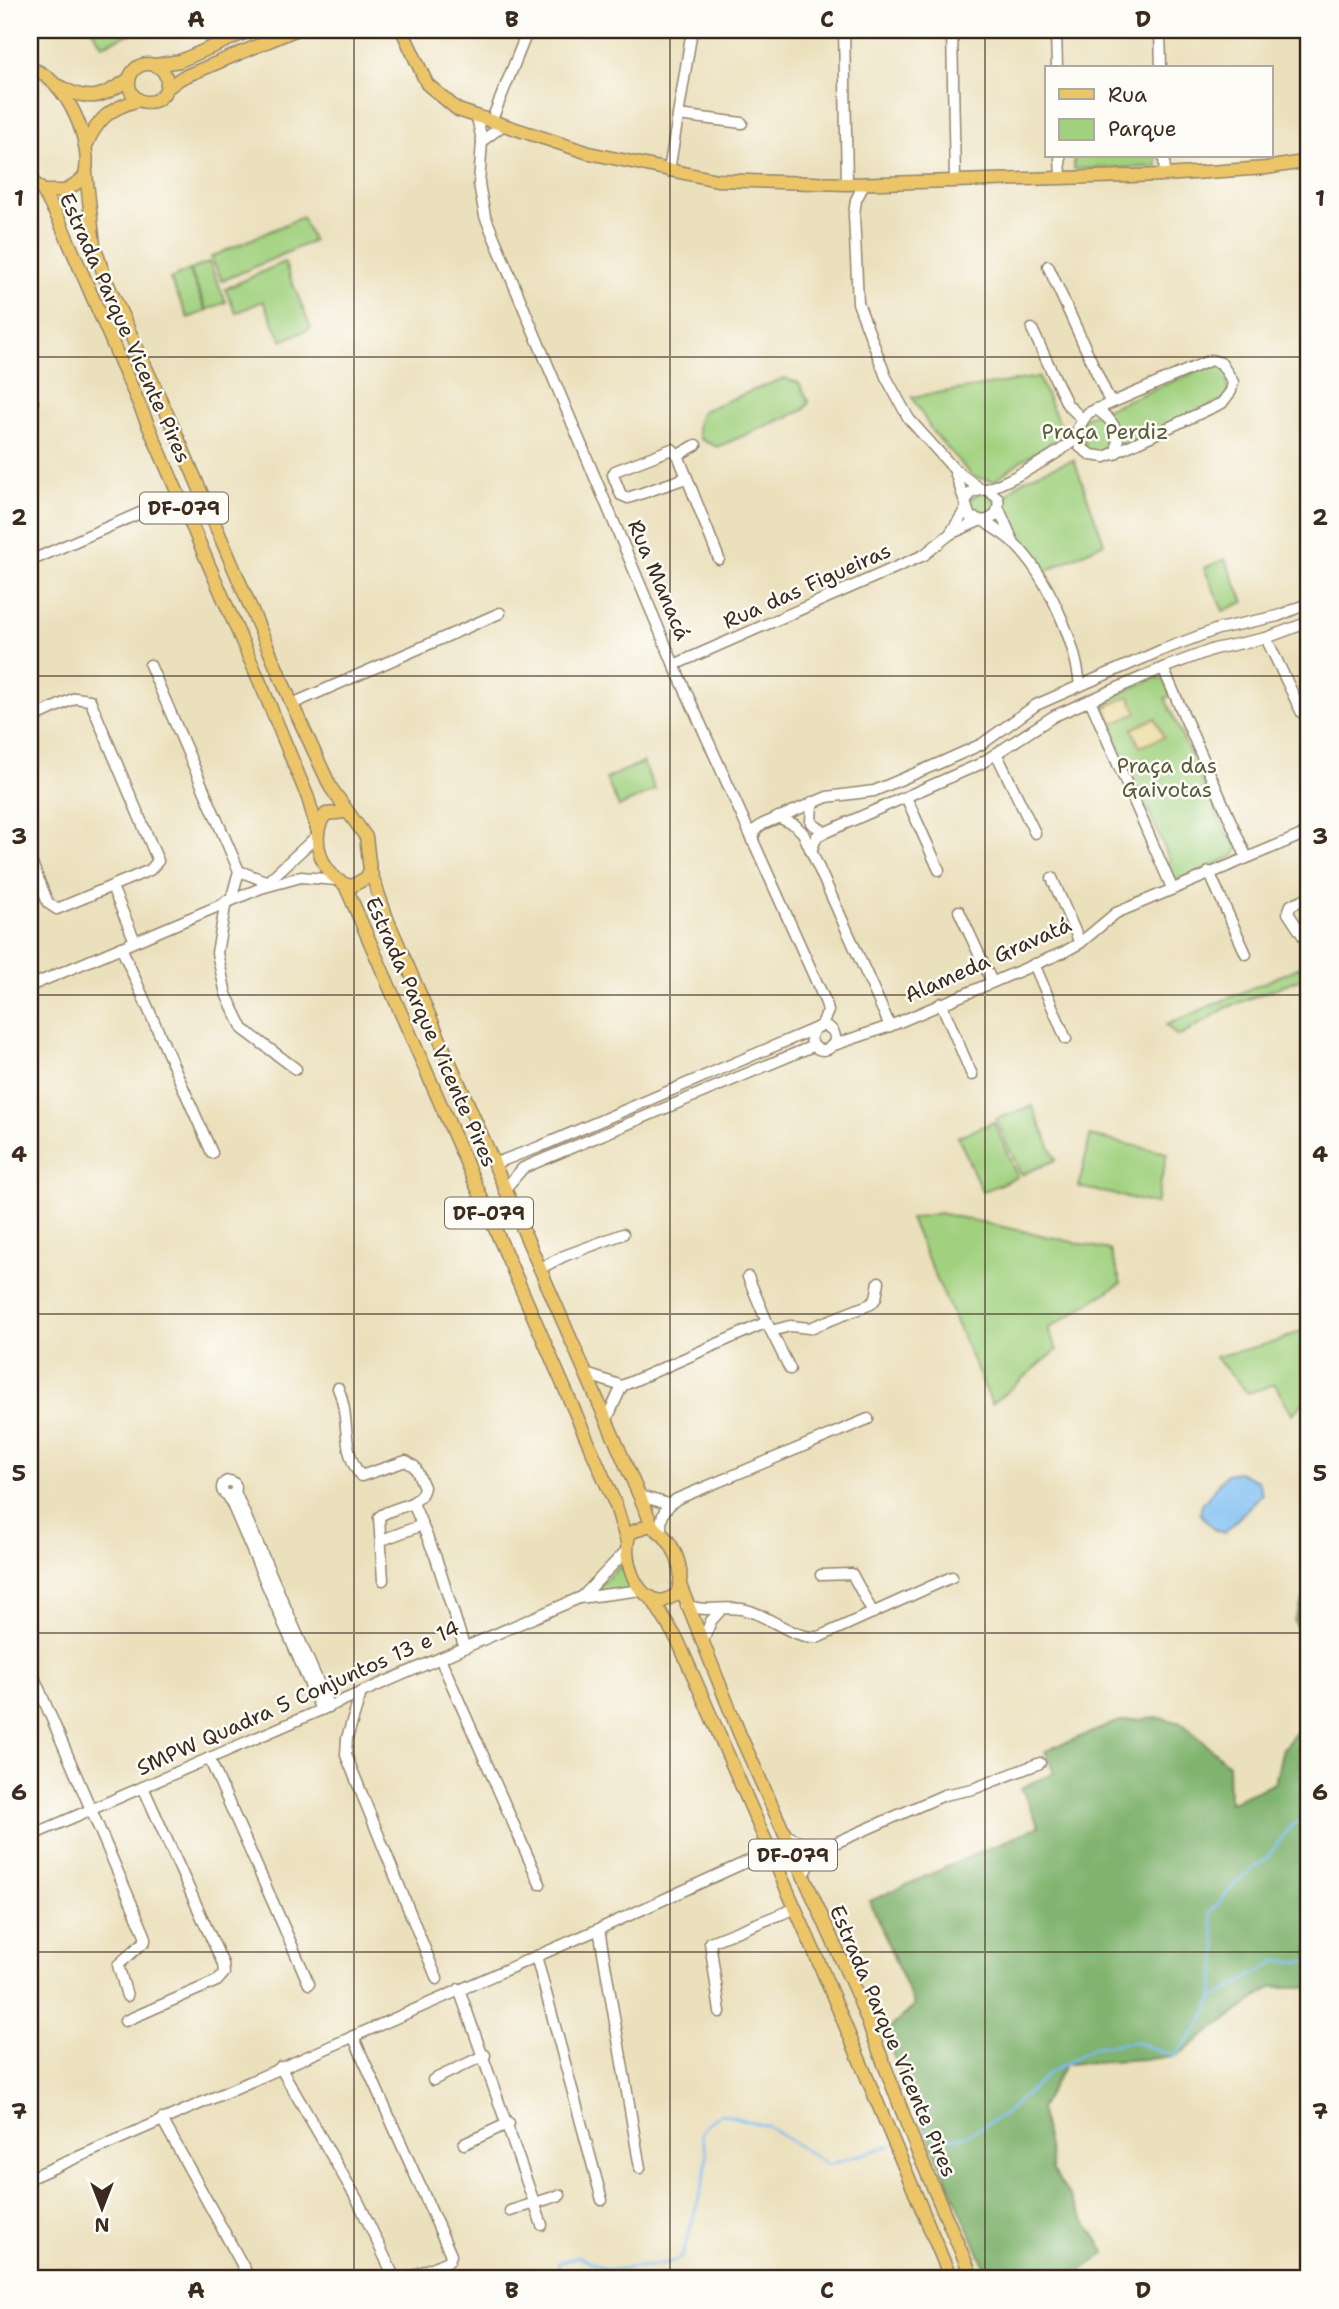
<svg xmlns="http://www.w3.org/2000/svg" width="1339" height="2309" font-family="'Shantell Sans',sans-serif">
  <style>
    .green { fill: #a1d17f; stroke: #6e7e4e; stroke-width: 2 }
    .forest { fill: #80b36e; stroke: #5e6e46; stroke-width: 2 }
    .sand { fill: #eeda9e; stroke: #94825e; stroke-width: 2 }
    .water { fill: #7cbdf1; stroke: #5c7488; stroke-width: 2 }
    .lines { fill: none; stroke-linecap: round; stroke-linejoin: round }
    .stream { stroke: #7cbdf1; stroke-width: 2.5 }
    .minor-casing { stroke: #93856d; stroke-width: 13 }
    .major-casing { stroke: #93856d; stroke-width: 15 }
    .minor { stroke: #fff; stroke-width: 10 }
    .major { stroke: #ecc569; stroke-width: 12 }
    .grid { fill: none; stroke: #3b2a1e; stroke-width: 2; stroke-opacity: 0.55 }
    .labels { text-anchor: middle; dominant-baseline: central; stroke-width: 5; stroke-linejoin: round; paint-order: stroke }
    .shield { fill: #fdfcf7; stroke: #75695f; stroke-width: 2 }
    .shield-label { font-size: 19px; font-weight: bold; fill: #3b2a1e }
    .street-label { font-size: 21px; fill: #3b2a1e; stroke: #fdfcf7 }
    .park-label { font-size: 21px; fill: #5a5c3b; stroke: #fdfcf7 }
    .neatline { fill: none; stroke: #3b2a1e; stroke-width: 2.5 }
    .grid-label { font-size: 23px; text-anchor: middle; font-weight: bold; fill: #3b2a1e }
  </style>
  <rect width="100%" height="100%" fill="#fdfcf7"/>
  <filter id="ink" filterUnits="userSpaceOnUse"><feTurbulence type="fractalNoise" baseFrequency=".0143" numOctaves="2"/><feDisplacementMap in="SourceGraphic" scale="14" xChannelSelector="R" yChannelSelector="G"/><feConvolveMatrix kernelMatrix="1 2 1 2 8 2 1 2 1" color-interpolation-filters="sRGB"/></filter>
  <filter id="wash" filterUnits="userSpaceOnUse"><feTurbulence type="fractalNoise" baseFrequency=".00686" numOctaves="4" result="noise"/><feDisplacementMap in="SourceGraphic" scale="28" xChannelSelector="R" yChannelSelector="G"/><feGaussianBlur stdDeviation="1.57" result="paint"/><feColorMatrix in="noise" values="0 0 0 0 0 0 0 0 0 0 0 0 0 0 0 0 0 1.4 0 .05"/><feComposite in="paint" operator="in"/></filter>
  <g filter="url(#wash)">
    <rect width="100%" height="100%" fill="#ebe0bc"/>
    <!-- green -->
    <g class="green">
      <polygon points="92,30 140,30 102,45"/>
      <polygon points="1074,156 1157,156 1157,167 1074,169"/>
      <polygon points="302,217 313,241 222,281 211,257"/>
      <polygon points="209,262 226,302 207,310 190,270"/>
      <polygon points="284,262 311,328 282,341 263,301 236,313 225,289"/>
      <polygon points="189,270 206,311 188,318 170,279"/>
      <polygon points="1211,360 1229,370 1227,398 1115,454 1085,452 1082,419 1193,373"/>
      <polygon points="1038,377 1062,429 1062,438 1022,460 994,481 973,477 932,431 912,397"/>
      <polygon points="784,378 799,383 809,402 804,410 717,447 700,439 697,425 702,411"/>
      <path d="M 1074,460 L 1104,543 L 1042,573 C 1036,551 1021,542 1009,523 C 986,485 1050,468 1074,460 Z"/>
      <polygon points="986,489 999,509 979,521 966,501"/>
      <polygon points="1225,559 1244,602 1223,611 1204,568"/>
      <polygon points="1156,677 1165,681 1171,696 1165,698 1190,754 1195,754 1206,777 1201,780 1228,837 1233,836 1238,849 1233,857 1178,880 1174,879 1165,864 1170,861 1148,809 1145,803 1139,805 1128,782 1134,779 1110,726 1105,729 1097,707 1099,703"/>
      <polygon points="643,762 655,790 619,807 606,779"/>
      <polygon points="1309,950 1309,975 1226,1008 1182,1035 1177,1036 1166,1025 1305,965 1300,954"/>
      <polygon points="1032,1106 1056,1160 1021,1175 996,1119"/>
      <polygon points="994,1122 1017,1177 982,1192 958,1136"/>
      <polygon points="1090,1136 1167,1153 1156,1204 1079,1187"/>
      <polygon points="939,1213 1110,1250 1121,1283 1048,1329 1057,1350 992,1404 910,1219"/>
      <polygon points="1309,1327 1309,1397 1292,1414 1275,1384 1248,1393 1215,1357 1279,1341"/>
      <polygon points="622,1565 633,1590 588,1595"/>
    </g>
    <!-- forest -->
    <g class="forest">
      <polygon points="1309,1587 1309,1651 1294,1621"/>
      <polygon points="1161,1718 1182,1723 1228,1764 1229,1803 1275,1783 1283,1748 1309,1718 1309,1987 1272,1987 1175,2057 1065,2064 1040,2109 1053,2171 1106,2253 1069,2279 990,2279 884,2034 914,2006 870,1901 1039,1826 1021,1788 1054,1773 1045,1751 1120,1721"/>
    </g>
    <!-- sand -->
    <g class="sand">
      <polygon points="1130,696 1137,713 1113,724 1105,707"/>
      <polygon points="1155,718 1164,737 1140,747 1132,729"/>
    </g>
    <!-- water -->
    <polygon class="water" points="1238,1472 1258,1481 1262,1494 1224,1533 1213,1529 1200,1513 1202,1505 1226,1474"/>
    <g class="lines">
      <!-- stream -->
      <g class="stream">
        <polyline points="1213,1998 1218,1952 1210,1913 1238,1881 1267,1858 1290,1827 1309,1814"/>
        <polyline points="915,2137 931,2131 954,2138 965,2136 1006,2113 1049,2073 1095,2047 1135,2042 1175,2057 1201,2024 1213,1999 1277,1961 1309,1962"/>
        <polyline points="556,2279 559,2263 578,2256 608,2270 668,2264 682,2257 704,2180 707,2155 701,2134 706,2124 721,2114 767,2126 828,2165 892,2145"/>
      </g>
    </g>
  </g>
  <g filter="url(#ink)">
    <g class="lines">
      <defs>
        <g id="minor">
          <polyline points="844,30 847,184"/>
          <polyline points="952,30 955,179"/>
          <polyline points="1056,30 1057,68"/>
          <polyline points="1160,30 1161,68"/>
          <polyline points="678,115 742,123"/>
          <polyline points="477,117 482,141 479,184 485,216 674,665 826,1003 828,1011 821,1026"/>
          <polyline points="491,122 528,30"/>
          <polyline points="482,141 502,126"/>
          <polyline points="1060,156 1061,177"/>
          <polyline points="1164,156 1165,175"/>
          <polyline points="669,171 692,30"/>
          <polyline points="864,184 856,200 854,214 858,303 886,377 909,419 954,469 979,488"/>
          <polyline points="1048,266 1110,402"/>
          <polyline points="1032,329 1067,404 1082,419"/>
          <polygon points="1211,360 1221,363 1233,382 1231,391 1222,403 1105,457 1091,455 1080,447 1078,428 1088,413"/>
          <polyline points="30,394 33,402"/>
          <path d="M 1096,409 C 1113,420 1123,433 1115,454"/>
          <polyline points="696,445 678,455 719,559"/>
          <polyline points="678,455 672,449 615,471 613,475 621,495 628,498 686,478"/>
          <path d="M 954,469 L 970,517 L 984,521 C 996,518 1000,510 998,498 L 986,489 L 971,492 L 966,501"/>
          <path d="M 986,489 C 1007,483 1063,452 1077,437"/>
          <polyline points="999,509 1012,539"/>
          <path d="M 984,521 C 994,529 1006,535 1015,544 C 1047,576 1076,642 1080,686"/>
          <polyline points="950,534 979,521"/>
          <polyline points="30,561 179,496"/>
          <polyline points="1266,638 1302,713"/>
          <polyline points="150,665 239,871 268,882"/>
          <polyline points="674,665 924,555 950,534 966,509"/>
          <polyline points="1163,668 1246,856"/>
          <polyline points="1090,700 1172,888"/>
          <polyline points="292,704 500,613"/>
          <polyline points="30,719 75,698 90,700 158,861 150,870 57,909 48,903 30,859"/>
          <polyline points="997,755 1035,833"/>
          <polyline points="906,797 939,870"/>
          <polyline points="812,802 811,823 825,832"/>
          <polyline points="778,817 795,825 803,833 890,1026"/>
          <polyline points="752,841 756,829 763,824 827,797 874,791 942,762 982,744 1036,705 1162,650 1218,629 1278,616 1309,603"/>
          <polyline points="811,851 817,836 980,764 1054,716 1163,668 1214,649 1266,638 1309,622"/>
          <polyline points="1209,872 1246,954"/>
          <polyline points="1052,878 1080,943"/>
          <polyline points="266,883 317,836"/>
          <polyline points="112,887 135,941"/>
          <polyline points="1309,897 1291,905 1288,913 1309,945"/>
          <polyline points="231,900 239,871"/>
          <polyline points="226,901 217,953 226,994 243,1029 296,1069"/>
          <polyline points="959,911 992,982"/>
          <polyline points="121,947 212,1153"/>
          <polyline points="1034,964 1066,1039"/>
          <polyline points="30,986 261,888 301,877 336,880"/>
          <polyline points="941,1003 972,1075"/>
          <circle cx="823" cy="1038" r="12"/>
          <polyline points="831,1046 890,1026 1064,952 1080,943 1116,913 1309,832"/>
          <polyline points="493,1164 539,1147 814,1029"/>
          <polyline points="504,1190 523,1168 813,1046"/>
          <polyline points="539,1269 564,1256 623,1234"/>
          <polyline points="768,1325 790,1369"/>
          <polyline points="771,1331 790,1326 810,1328 871,1304 876,1298 879,1282"/>
          <polyline points="586,1374 622,1386 767,1322 748,1277"/>
          <path d="M 338,1388 C 351,1417 340,1450 361,1476 L 406,1461 L 415,1467 L 424,1487 C 420,1509 393,1505 379,1517 L 383,1580"/>
          <polyline points="606,1421 622,1386"/>
          <circle cx="229" cy="1488" r="7"/>
          <polyline points="637,1491 643,1497 669,1504"/>
          <polyline points="235,1492 329,1707"/>
          <polyline points="228,1495 321,1710"/>
          <polyline points="413,1503 436,1558 464,1646"/>
          <path d="M 662,1535 C 659,1519 663,1508 677,1499 L 868,1419"/>
          <polyline points="382,1540 422,1525"/>
          <polyline points="821,1575 852,1574 873,1613"/>
          <polyline points="582,1597 626,1551"/>
          <path d="M 686,1605 C 706,1613 721,1606 741,1609 C 768,1613 790,1639 819,1637 L 952,1577"/>
          <polyline points="702,1643 711,1621 720,1611"/>
          <polyline points="440,1658 540,1884"/>
          <polyline points="30,1668 145,1935 145,1941 118,1965 127,1996"/>
          <polyline points="361,1693 347,1738 346,1755 437,1979"/>
          <polyline points="209,1758 309,1984"/>
          <polyline points="786,1835 817,1851"/>
          <polyline points="30,1836 579,1598 642,1590"/>
          <polyline points="803,1877 817,1851 944,1795 973,1789 1040,1763"/>
          <polyline points="599,1929 640,2168"/>
          <polyline points="536,1956 602,2200"/>
          <polyline points="459,1989 542,2225"/>
          <polyline points="720,2012 710,1942 794,1909"/>
          <polyline points="125,2021 217,1981 224,1973 223,1964 143,1787"/>
          <polyline points="353,2036 451,2255 449,2261 405,2279"/>
          <polyline points="280,2067 358,2201 395,2279"/>
          <polyline points="433,2080 485,2055"/>
          <polyline points="162,2119 250,2279"/>
          <polyline points="464,2144 509,2123"/>
          <polyline points="30,2178 599,1929 768,1852"/>
          <polyline points="510,2211 560,2195"/>
        </g>
        <g id="major">
          <polyline points="402,30 427,84 458,110 589,153 717,180 847,184 1165,175 1266,168 1309,161"/>
          <circle cx="148" cy="83" r="19"/>
          <polyline points="155,65 180,61 251,30"/>
          <path d="M 30,69 C 65,75 96,146 84,178 L 65,191 L 43,191 L 30,179"/>
          <path d="M 59,86 C 90,103 101,98 129,79"/>
          <polyline points="166,89 181,78 295,30"/>
          <path d="M 86,146 C 97,119 110,108 139,100"/>
          <path d="M 86,173 L 94,245 L 105,278 L 174,429 L 292,704 L 331,788 L 366,837 L 370,870 L 366,878 L 352,886 C 323,881 307,836 326,814 L 346,812"/>
          <polyline points="43,191 59,220 265,694 308,798 317,829"/>
          <polyline points="370,870 388,921 653,1527"/>
          <polyline points="345,885 616,1506 627,1542"/>
          <path d="M 649,1525 C 673,1537 688,1570 676,1595 L 663,1601 C 634,1600 621,1555 630,1533 Z"/>
          <polyline points="680,1585 740,1735 859,1999 917,2150 973,2279"/>
          <polyline points="651,1597 678,1641 817,1958 951,2279"/>
        </g>
      </defs>
      <!-- minor casing -->
      <use href="#minor" class="minor-casing"/>
      <!-- major casing -->
      <use href="#major" class="major-casing"/>
      <!-- minor -->
      <use href="#minor" class="minor"/>
      <!-- major -->
      <use href="#major" class="major"/>
    </g>
  </g>
  <!-- grid -->
  <path class="grid" d="M 354,30 L 354,2279M 670,30 L 670,2279M 985,30 L 985,2279M 30,357 L 1309,357M 30,676 L 1309,676M 30,995 L 1309,995M 30,1314 L 1309,1314M 30,1633 L 1309,1633M 30,1952 L 1309,1952"/>
  <g class="labels">
    <!-- shield labels -->
    <g class="shield">
      <rect x="140" y="492.5" width="88" height="31" rx="5"/>
      <rect x="445" y="1197.5" width="88" height="31" rx="5"/>
      <rect x="749" y="1839.5" width="88" height="31" rx="5"/>
    </g>
    <g class="shield-label">
      <text x="184" y="508">DF-079</text>
      <text x="489" y="1213">DF-079</text>
      <text x="793" y="1855">DF-079</text>
    </g>
    <!-- street labels -->
    <g class="street-label">
      <text transform="translate(125 328) rotate(66)">Estrada Parque Vicente Pires</text>
      <text transform="translate(659 580) rotate(67)">Rua Manacá</text>
      <text transform="translate(807 586) rotate(-24)">Rua das Figueiras</text>
      <text transform="translate(988 960) rotate(-24)">Alameda Gravatá</text>
      <text transform="translate(431 1032) rotate(66)">Estrada Parque Vicente Pires</text>
      <text transform="translate(298 1698) rotate(-24)">SMPW Quadra 5 Conjuntos 13 e 14</text>
      <text transform="translate(893 2041) rotate(67)">Estrada Parque Vicente Pires</text>
    </g>
    <!-- park labels -->
    <g class="park-label">
      <text x="1105" y="432">Praça Perdiz</text>
      <text x="1167" y="766">Praça das<tspan x="1167" dy="24">Gaivotas</tspan></text>
    </g>
  </g>
  <!-- margin -->
  <rect width="1339" height="2309" fill="none" stroke="#fdfcf7" stroke-width="77"/>
  <!-- legend -->
  <rect x="1045" y="66" width="228" height="91" fill="#fdfcf7" stroke="#afa8a0" stroke-width="2"/>
  <rect x="1059" y="89" width="35" height="10" fill="#ecc569" stroke="#afa8a0" stroke-width="2"/>
  <text x="1108" y="102" font-size="21" fill="#3b2a1e">Rua</text>
  <rect x="1059" y="119" width="35" height="21" fill="#a1d17f" stroke="#afa8a0" stroke-width="2"/>
  <text x="1108" y="136" font-size="21" fill="#3b2a1e">Parque</text>
  <!-- north arrow -->
  <g transform="translate(102 2208) rotate(180)" stroke="#fdfcf7" stroke-width="5" paint-order="stroke">
  <path d="M0-5L12 26L0 18L-12 26Z" fill="#3b2a1e"/>
  <text y="-10" font-size="19" font-weight="bold" text-anchor="middle" fill="#3b2a1e">N</text>
  </g>
  <rect x="38" y="38" width="1262" height="2232" class="neatline"/>
  <g class="grid-label">
    <text x="196" y="27">A</text>
    <text x="512" y="27">B</text>
    <text x="827" y="27">C</text>
    <text x="1143" y="27">D</text>
    <text x="19" y="206">1</text>
    <text x="1320" y="206">1</text>
    <text x="19" y="525">2</text>
    <text x="1320" y="525">2</text>
    <text x="19" y="844">3</text>
    <text x="1320" y="844">3</text>
    <text x="19" y="1162">4</text>
    <text x="1320" y="1162">4</text>
    <text x="19" y="1481">5</text>
    <text x="1320" y="1481">5</text>
    <text x="19" y="1800">6</text>
    <text x="1320" y="1800">6</text>
    <text x="19" y="2119">7</text>
    <text x="1320" y="2119">7</text>
    <text x="196" y="2298">A</text>
    <text x="512" y="2298">B</text>
    <text x="827" y="2298">C</text>
    <text x="1143" y="2298">D</text>
  </g>
</svg>
